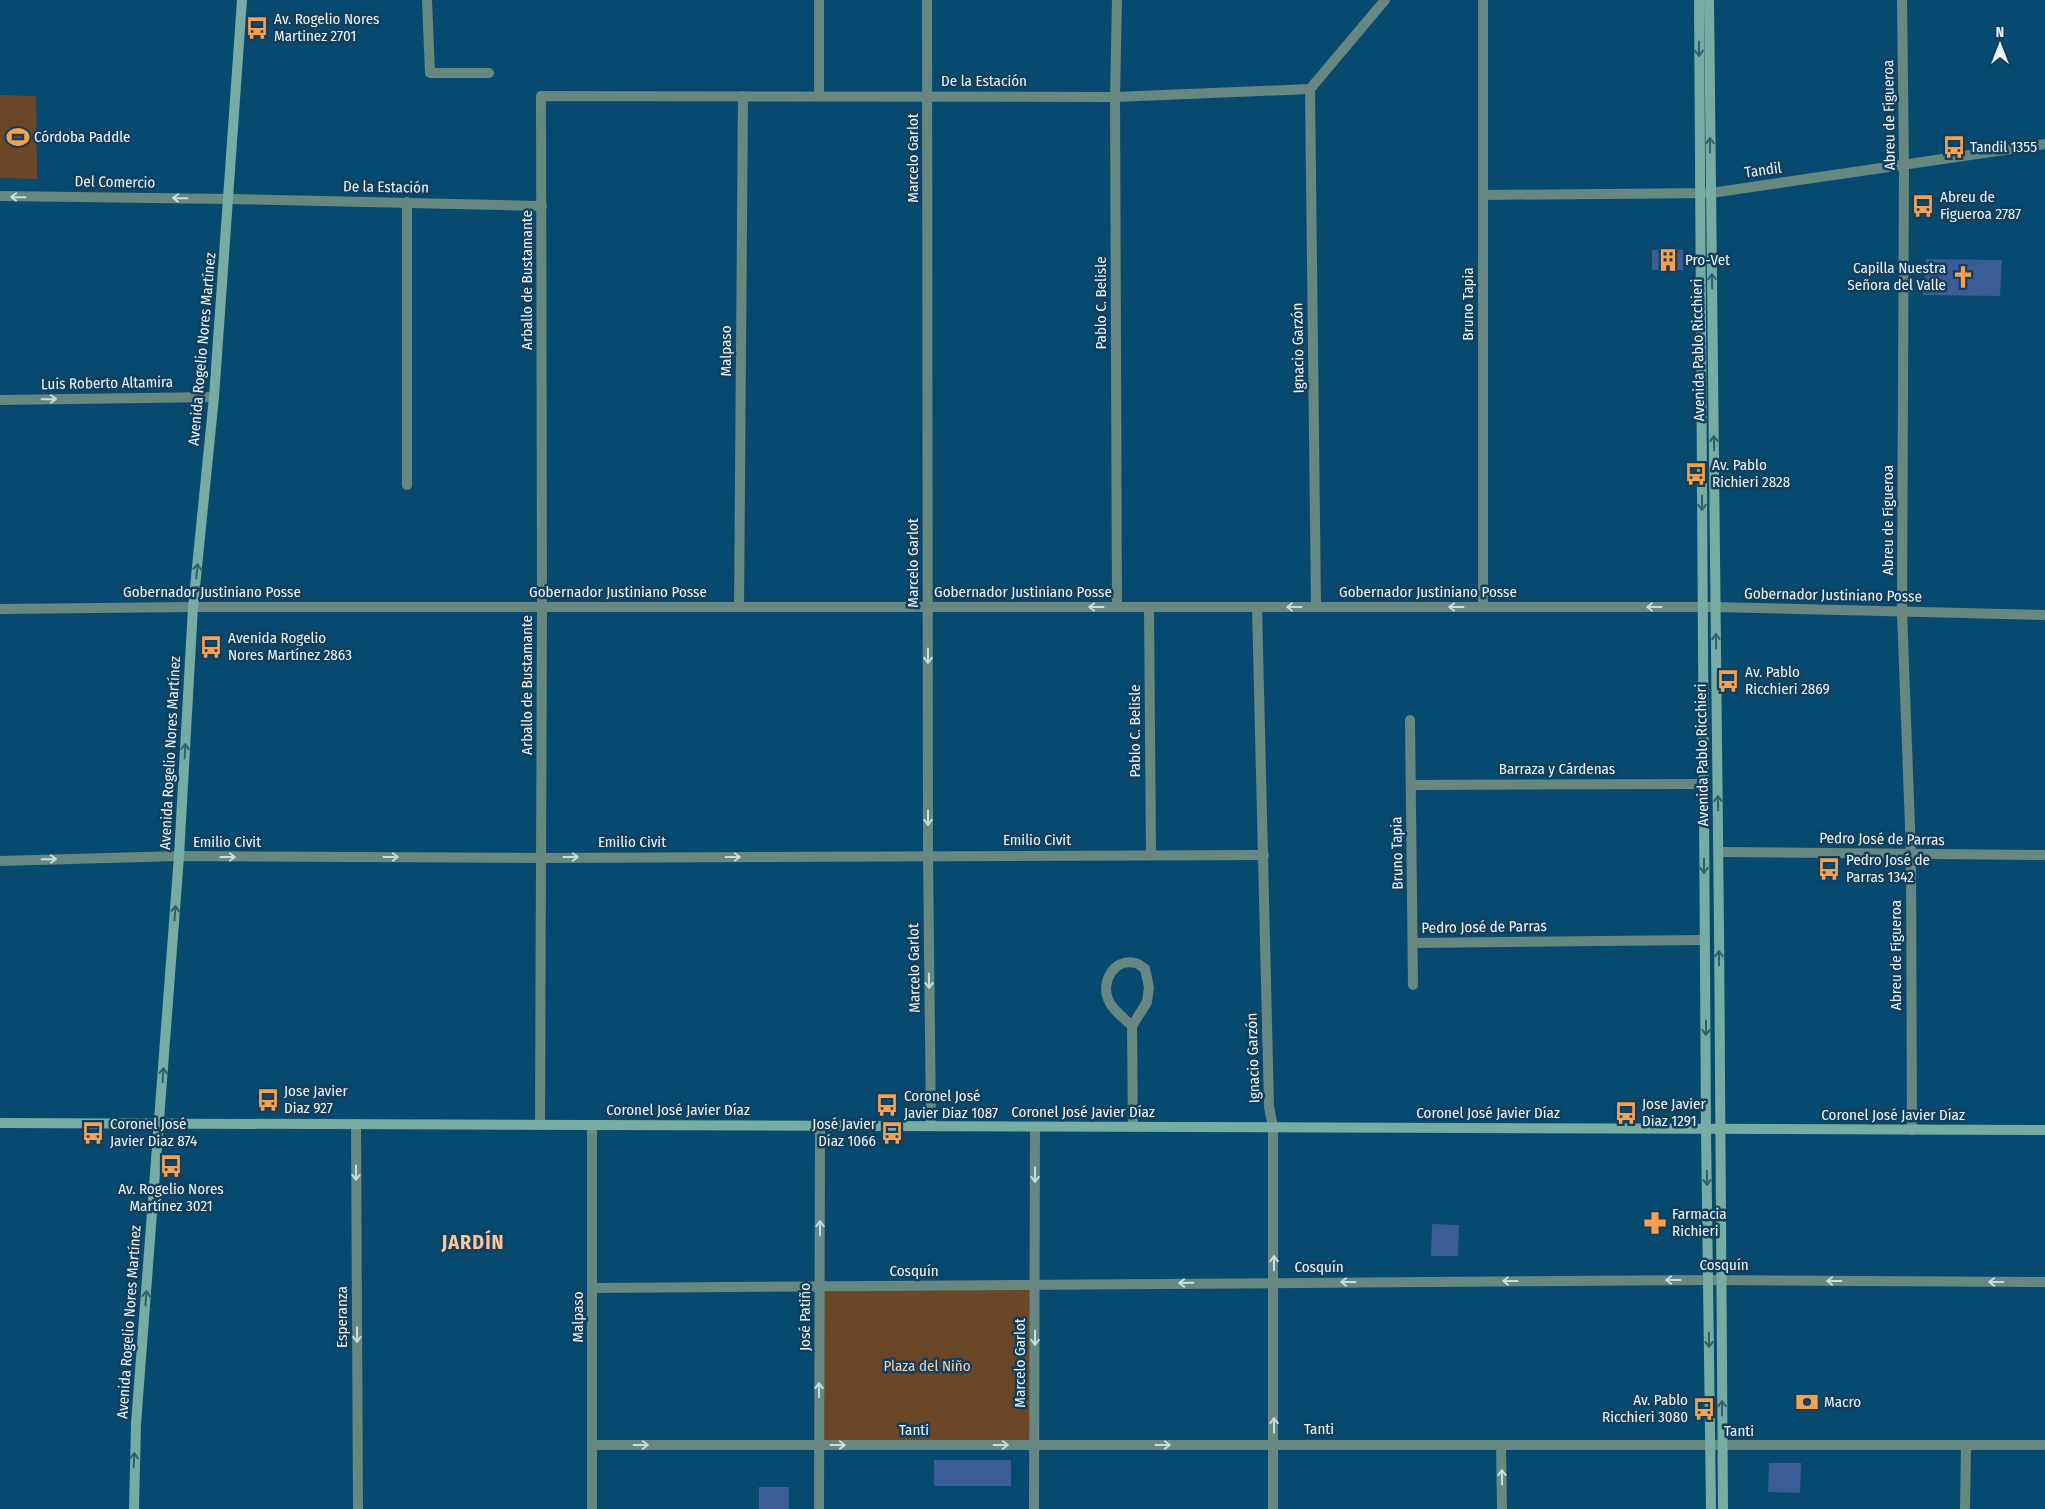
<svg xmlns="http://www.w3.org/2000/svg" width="2045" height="1509" font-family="'Fira Sans Condensed',sans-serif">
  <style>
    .green { fill: #6c4727 }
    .building { fill: #3b5c94 }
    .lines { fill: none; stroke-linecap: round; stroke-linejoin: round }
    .minor { stroke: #668881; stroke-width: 10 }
    .secondary { stroke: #76aca2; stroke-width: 10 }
    .oneway { stroke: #2f6071 }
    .oneway2 { stroke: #cddadc }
    .labels { text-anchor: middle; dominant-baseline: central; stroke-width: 5; stroke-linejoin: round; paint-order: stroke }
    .poi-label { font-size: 15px; fill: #eff5fa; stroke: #113f5c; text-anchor: start }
    .street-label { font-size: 15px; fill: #eff5fa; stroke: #113f5c }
    .park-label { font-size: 15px; fill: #fdcca4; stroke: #113f5c }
    .district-label { font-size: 20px; font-weight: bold; letter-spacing: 1px; fill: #f8c59c; stroke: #113f5c }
  </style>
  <rect width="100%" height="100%" fill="#074a6f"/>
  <!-- green -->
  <g class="green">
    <polygon points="0,95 36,96 37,179 0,178"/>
    <polygon points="1035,1285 1034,1445 819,1445 820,1287"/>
  </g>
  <!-- building -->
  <g class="building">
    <rect x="1652" y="250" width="31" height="20"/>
    <polygon points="1926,259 2002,260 2000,296 1923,295"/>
    <polygon points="1432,1224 1459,1225 1458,1256 1431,1256"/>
    <rect x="934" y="1460" width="77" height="26"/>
    <polygon points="1769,1463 1801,1463 1800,1493 1768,1492"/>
    <rect x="759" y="1487" width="30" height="22"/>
  </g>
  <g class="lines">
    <!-- minor -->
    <g class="minor">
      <polyline points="427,0 430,73 489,73"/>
      <polyline points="927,0 928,856 931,1126"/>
      <polyline points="1902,0 1904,165 1902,612 1911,854 1912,1130"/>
      <polyline points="1310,89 1316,607"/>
      <polyline points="819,96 819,0"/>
      <polyline points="1483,195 1711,193 2045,144"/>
      <polyline points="0,196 229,199 542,206"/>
      <polyline points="0,400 214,397"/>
      <polyline points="407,485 407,202"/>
      <polyline points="739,607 743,96"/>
      <polyline points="1117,607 1115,97 1117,0"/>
      <polyline points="1257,607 1269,1107 1273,1127 1273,1509"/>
      <polyline points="1483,607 1483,0"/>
      <polyline points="1149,608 1151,854"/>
      <polyline points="0,609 193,607 1715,607 2045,615"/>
      <polyline points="1410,720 1413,985"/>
      <polyline points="1411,785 1704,784"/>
      <polyline points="1719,852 2045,855"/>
      <polyline points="0,861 179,856 540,858 1264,855"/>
      <polyline points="1413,943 1705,940"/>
      <path d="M 1132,1026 C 1124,1018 1112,1010 1108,999 C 1101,982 1114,958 1135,963 C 1138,963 1142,967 1145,969 L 1149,987 L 1147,1002 L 1132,1026 L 1133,1127"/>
      <polyline points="356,1124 358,1509"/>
      <polyline points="540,1125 542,607 541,96 1115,97 1310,89 1385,0"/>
      <polyline points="593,1288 1708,1280 2045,1282"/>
      <polyline points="592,1445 2045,1445"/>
      <polyline points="1501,1445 1502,1509"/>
      <polyline points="592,1509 592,1125"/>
      <polyline points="819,1509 820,1126"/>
      <polyline points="1034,1509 1035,1127"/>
      <polyline points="1965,1509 1966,1445"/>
    </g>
    <!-- secondary -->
    <g class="secondary">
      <polyline points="1699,0 1706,1129 1711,1509"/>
      <polyline points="1709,0 1719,927 1723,1509"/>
      <polyline points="0,1123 2045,1130"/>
      <polyline points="134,1509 136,1424 179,856 193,607 214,397 242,0"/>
    </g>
  </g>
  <!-- one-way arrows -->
  <defs><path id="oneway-shaft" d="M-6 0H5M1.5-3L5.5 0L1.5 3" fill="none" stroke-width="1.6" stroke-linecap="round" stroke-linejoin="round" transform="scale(1.25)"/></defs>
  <g class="oneway">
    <use href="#oneway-shaft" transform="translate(1699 49) rotate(90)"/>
    <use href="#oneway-shaft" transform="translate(1710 145) rotate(-90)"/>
    <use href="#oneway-shaft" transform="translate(1712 281) rotate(-91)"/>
    <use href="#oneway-shaft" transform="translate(1714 443) rotate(-91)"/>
    <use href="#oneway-shaft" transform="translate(1702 503) rotate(90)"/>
    <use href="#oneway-shaft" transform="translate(197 571) rotate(-84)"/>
    <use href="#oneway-shaft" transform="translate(1716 641) rotate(-91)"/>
    <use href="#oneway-shaft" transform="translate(185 751) rotate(-87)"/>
    <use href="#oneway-shaft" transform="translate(1718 803) rotate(-91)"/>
    <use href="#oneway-shaft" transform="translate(1704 866) rotate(90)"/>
    <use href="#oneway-shaft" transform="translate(175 913) rotate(-86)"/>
    <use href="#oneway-shaft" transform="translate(1719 958) rotate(-90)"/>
    <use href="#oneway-shaft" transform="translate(1706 1028) rotate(90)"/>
    <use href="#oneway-shaft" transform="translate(163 1075) rotate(-86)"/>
    <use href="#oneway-shaft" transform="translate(1707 1178) rotate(89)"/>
    <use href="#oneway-shaft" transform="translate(146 1298) rotate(-86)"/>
    <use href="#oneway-shaft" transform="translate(1709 1340) rotate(89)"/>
    <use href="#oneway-shaft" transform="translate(1722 1408) rotate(-90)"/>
    <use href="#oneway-shaft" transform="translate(134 1460) rotate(-87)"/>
  </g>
  <g class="oneway2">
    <use href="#oneway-shaft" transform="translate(18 197) rotate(-179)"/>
    <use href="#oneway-shaft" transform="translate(180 198) rotate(-179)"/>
    <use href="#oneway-shaft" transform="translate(49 399) rotate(-1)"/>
    <use href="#oneway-shaft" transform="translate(1096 607) rotate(180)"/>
    <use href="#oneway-shaft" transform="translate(1294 607) rotate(-180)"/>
    <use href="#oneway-shaft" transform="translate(1456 607) rotate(180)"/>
    <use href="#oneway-shaft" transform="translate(1654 607) rotate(180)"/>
    <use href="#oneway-shaft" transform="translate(928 656) rotate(90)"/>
    <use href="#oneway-shaft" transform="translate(928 818) rotate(90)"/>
    <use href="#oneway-shaft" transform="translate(228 857)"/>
    <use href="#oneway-shaft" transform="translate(391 857)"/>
    <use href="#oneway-shaft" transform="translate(571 857)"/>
    <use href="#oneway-shaft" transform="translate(733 857)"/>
    <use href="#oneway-shaft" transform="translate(49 859) rotate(-1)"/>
    <use href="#oneway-shaft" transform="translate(929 981) rotate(89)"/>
    <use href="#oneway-shaft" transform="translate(356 1173) rotate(90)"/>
    <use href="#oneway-shaft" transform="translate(1035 1175) rotate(90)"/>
    <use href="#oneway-shaft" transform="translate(820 1228) rotate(-90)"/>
    <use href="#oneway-shaft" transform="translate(1274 1263) rotate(-90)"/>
    <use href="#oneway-shaft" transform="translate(1673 1280) rotate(180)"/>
    <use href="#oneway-shaft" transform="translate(1510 1281) rotate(180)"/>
    <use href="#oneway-shaft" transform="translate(1834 1281) rotate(-180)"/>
    <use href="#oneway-shaft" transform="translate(1348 1282) rotate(180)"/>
    <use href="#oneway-shaft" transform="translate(1996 1282) rotate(-180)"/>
    <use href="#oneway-shaft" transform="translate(1186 1283) rotate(179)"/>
    <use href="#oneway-shaft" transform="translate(357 1335) rotate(90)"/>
    <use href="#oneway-shaft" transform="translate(1035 1338) rotate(90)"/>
    <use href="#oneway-shaft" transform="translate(819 1390) rotate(-90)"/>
    <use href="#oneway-shaft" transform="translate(1274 1425) rotate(-90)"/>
    <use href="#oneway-shaft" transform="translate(641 1445)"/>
    <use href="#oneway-shaft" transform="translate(838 1445)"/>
    <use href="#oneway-shaft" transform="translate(1001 1445)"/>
    <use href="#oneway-shaft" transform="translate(1163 1445)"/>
    <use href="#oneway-shaft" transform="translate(1502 1477) rotate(-91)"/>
  </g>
  <!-- icons -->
  <defs>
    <symbol id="bus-bare" viewBox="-9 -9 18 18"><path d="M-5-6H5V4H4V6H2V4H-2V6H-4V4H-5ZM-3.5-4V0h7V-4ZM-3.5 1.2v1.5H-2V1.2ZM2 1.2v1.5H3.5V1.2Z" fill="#f9a04d" stroke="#113f5c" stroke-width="2.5" paint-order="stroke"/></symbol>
    <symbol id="stadium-bare" viewBox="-9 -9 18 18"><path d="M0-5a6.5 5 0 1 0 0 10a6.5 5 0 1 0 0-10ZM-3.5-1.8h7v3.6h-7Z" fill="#f9a04d" stroke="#113f5c" stroke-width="2.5" paint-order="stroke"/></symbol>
    <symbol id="building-bare" viewBox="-9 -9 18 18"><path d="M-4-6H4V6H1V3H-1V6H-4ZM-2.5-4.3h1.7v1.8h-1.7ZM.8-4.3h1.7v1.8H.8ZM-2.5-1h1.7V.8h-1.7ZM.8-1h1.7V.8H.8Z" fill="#f9a04d" stroke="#113f5c" stroke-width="2.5" paint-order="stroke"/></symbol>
    <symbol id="church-bare" viewBox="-9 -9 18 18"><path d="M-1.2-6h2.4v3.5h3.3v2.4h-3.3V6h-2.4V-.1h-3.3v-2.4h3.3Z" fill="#f9a04d" stroke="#113f5c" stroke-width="2.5" paint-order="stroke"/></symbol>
    <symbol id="pharmacy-bare" viewBox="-9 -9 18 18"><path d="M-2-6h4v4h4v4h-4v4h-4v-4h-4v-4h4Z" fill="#f9a04d" stroke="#113f5c" stroke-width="2.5" paint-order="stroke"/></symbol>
    <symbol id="bank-bare" viewBox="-9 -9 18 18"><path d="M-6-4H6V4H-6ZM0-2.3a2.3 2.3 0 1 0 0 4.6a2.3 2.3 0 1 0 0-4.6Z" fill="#f9a04d" stroke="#113f5c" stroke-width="2.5" paint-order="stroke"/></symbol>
  </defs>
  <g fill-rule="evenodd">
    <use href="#bus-bare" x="241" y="12" width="32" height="32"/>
    <use href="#stadium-bare" x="2" y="121" width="32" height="32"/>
    <use href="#bus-bare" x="1938" y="131" width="32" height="32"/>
    <use href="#bus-bare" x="1907" y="190" width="32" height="32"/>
    <use href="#building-bare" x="1652" y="244" width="32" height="32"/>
    <use href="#church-bare" x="1947" y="261" width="32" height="32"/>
    <use href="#bus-bare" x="1680" y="458" width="32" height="32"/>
    <use href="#bus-bare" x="195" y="631" width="32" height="32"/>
    <use href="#bus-bare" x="1712" y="665" width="32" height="32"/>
    <use href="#bus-bare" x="1813" y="853" width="32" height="32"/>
    <use href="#bus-bare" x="252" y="1084" width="32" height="32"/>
    <use href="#bus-bare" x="871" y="1089" width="32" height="32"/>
    <use href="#bus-bare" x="1610" y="1097" width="32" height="32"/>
    <use href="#bus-bare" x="77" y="1117" width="32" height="32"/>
    <use href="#bus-bare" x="876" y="1117" width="32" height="32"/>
    <use href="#bus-bare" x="155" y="1150" width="32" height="32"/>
    <use href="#pharmacy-bare" x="1639" y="1207" width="32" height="32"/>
    <use href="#bank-bare" x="1791" y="1386" width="32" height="32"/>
    <use href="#bus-bare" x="1688" y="1393" width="32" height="32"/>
  </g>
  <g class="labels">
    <!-- poi labels -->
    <g class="poi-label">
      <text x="274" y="19">Av. Rogelio Nores<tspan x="274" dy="17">Martinez 2701</tspan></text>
      <text x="34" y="137">Córdoba Paddle</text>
      <text x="1970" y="147">Tandil 1355</text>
      <text x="1940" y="197">Abreu de<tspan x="1940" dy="17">Figueroa 2787</tspan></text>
      <text x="1685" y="260">Pro-Vet</text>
      <text x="1946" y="268" text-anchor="end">Capilla Nuestra<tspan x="1946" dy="17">Señora del Valle</tspan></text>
      <text x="1712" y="465">Av. Pablo<tspan x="1712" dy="17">Richieri 2828</tspan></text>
      <text x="228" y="638">Avenida Rogelio<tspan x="228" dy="17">Nores Martínez 2863</tspan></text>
      <text x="1745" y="672">Av. Pablo<tspan x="1745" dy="17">Ricchieri 2869</tspan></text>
      <text x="1846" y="860">Pedro José de<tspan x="1846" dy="17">Parras 1342</tspan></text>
      <text x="284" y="1091">Jose Javier<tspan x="284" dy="17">Diaz 927</tspan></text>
      <text x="904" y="1096">Coronel José<tspan x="904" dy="17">Javier Diaz 1087</tspan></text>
      <text x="1642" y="1104">Jose Javier<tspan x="1642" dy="17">Diaz 1291</tspan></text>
      <text x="110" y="1124">Coronel José<tspan x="110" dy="17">Javier Diaz 874</tspan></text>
      <text x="876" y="1124" text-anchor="end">José Javier<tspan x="876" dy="17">Díaz 1066</tspan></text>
      <text x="171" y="1189" text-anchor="middle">Av. Rogelio Nores<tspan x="171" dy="17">Martínez 3021</tspan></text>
      <text x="1672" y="1214">Farmacia<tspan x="1672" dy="17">Richieri</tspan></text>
      <text x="1688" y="1400" text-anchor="end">Av. Pablo<tspan x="1688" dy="17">Ricchieri 3080</tspan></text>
      <text x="1824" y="1402">Macro</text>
    </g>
    <!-- street labels -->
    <g class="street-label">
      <text x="984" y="81">De la Estación</text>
      <text transform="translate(1889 115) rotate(-91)">Abreu de Figueroa</text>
      <text transform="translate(913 158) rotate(-90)">Marcelo Garlot</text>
      <text transform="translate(1763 170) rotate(-8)">Tandil</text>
      <text transform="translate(115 182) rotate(1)">Del Comercio</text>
      <text transform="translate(386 187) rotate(1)">De la Estación</text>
      <text transform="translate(527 280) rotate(-90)">Arballo de Bustamante</text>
      <text transform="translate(1101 303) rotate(-90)">Pablo C. Belisle</text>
      <text transform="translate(1468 304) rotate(-90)">Bruno Tapia</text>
      <text transform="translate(1298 348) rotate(-91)">Ignacio Garzón</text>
      <text transform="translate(202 349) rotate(-85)">Avenida Rogelio Nores Martínez</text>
      <text transform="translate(1698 350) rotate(-91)">Avenida Pablo Ricchieri</text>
      <text transform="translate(726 351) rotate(-90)">Malpaso</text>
      <text transform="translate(107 383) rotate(-1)">Luis Roberto Altamira</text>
      <text transform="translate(1888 520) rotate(-90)">Abreu de Figueroa</text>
      <text transform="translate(913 563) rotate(-90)">Marcelo Garlot</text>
      <text x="212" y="592">Gobernador Justiniano Posse</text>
      <text x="618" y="592">Gobernador Justiniano Posse</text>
      <text x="1023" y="592">Gobernador Justiniano Posse</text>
      <text x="1428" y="592">Gobernador Justiniano Posse</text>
      <text transform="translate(1833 595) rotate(1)">Gobernador Justiniano Posse</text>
      <text transform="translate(527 685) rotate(-90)">Arballo de Bustamante</text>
      <text transform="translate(1135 731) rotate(-90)">Pablo C. Belisle</text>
      <text transform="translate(170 753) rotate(-87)">Avenida Rogelio Nores Martínez</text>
      <text transform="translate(1702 755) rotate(-91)">Avenida Pablo Ricchieri</text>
      <text x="1557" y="769">Barraza y Cárdenas</text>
      <text transform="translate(1882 839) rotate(1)">Pedro José de Parras</text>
      <text x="1037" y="840">Emilio Civit</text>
      <text x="227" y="842">Emilio Civit</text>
      <text x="632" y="842">Emilio Civit</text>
      <text transform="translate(1397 853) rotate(-91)">Bruno Tapia</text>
      <text transform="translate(1484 927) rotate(-1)">Pedro José de Parras</text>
      <text transform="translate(1896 955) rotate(-90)">Abreu de Figueroa</text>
      <text transform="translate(914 968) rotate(-91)">Marcelo Garlot</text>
      <text transform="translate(1253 1058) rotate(-92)">Ignacio Garzón</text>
      <text x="678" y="1110">Coronel José Javier Díaz</text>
      <text x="1083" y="1112">Coronel José Javier Díaz</text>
      <text x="1488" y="1113">Coronel José Javier Díaz</text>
      <text x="1893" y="1115">Coronel José Javier Díaz</text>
      <text x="1724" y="1265">Cosquín</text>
      <text x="1319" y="1267">Cosquín</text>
      <text x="914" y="1271">Cosquín</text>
      <text transform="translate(342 1317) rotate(-90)">Esperanza</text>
      <text transform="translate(578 1317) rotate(-90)">Malpaso</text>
      <text transform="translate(805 1317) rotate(-90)">José Patiño</text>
      <text transform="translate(129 1322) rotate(-86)">Avenida Rogelio Nores Martínez</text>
      <text transform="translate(1020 1363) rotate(-90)">Marcelo Garlot</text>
      <text x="1319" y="1429">Tanti</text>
      <text x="914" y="1430">Tanti</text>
      <text x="1739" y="1431">Tanti</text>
    </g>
    <!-- park labels -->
    <g class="park-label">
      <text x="927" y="1366">Plaza del Niño</text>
    </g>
    <!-- district labels -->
    <g class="district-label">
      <text x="473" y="1242">JARDÍN</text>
    </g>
  </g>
  <!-- north arrow -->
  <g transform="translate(2000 45)" stroke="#113f5c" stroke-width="4" paint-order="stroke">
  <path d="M0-4L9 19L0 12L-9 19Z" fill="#eff5fa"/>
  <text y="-8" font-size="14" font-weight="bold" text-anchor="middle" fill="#eff5fa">N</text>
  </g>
</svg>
